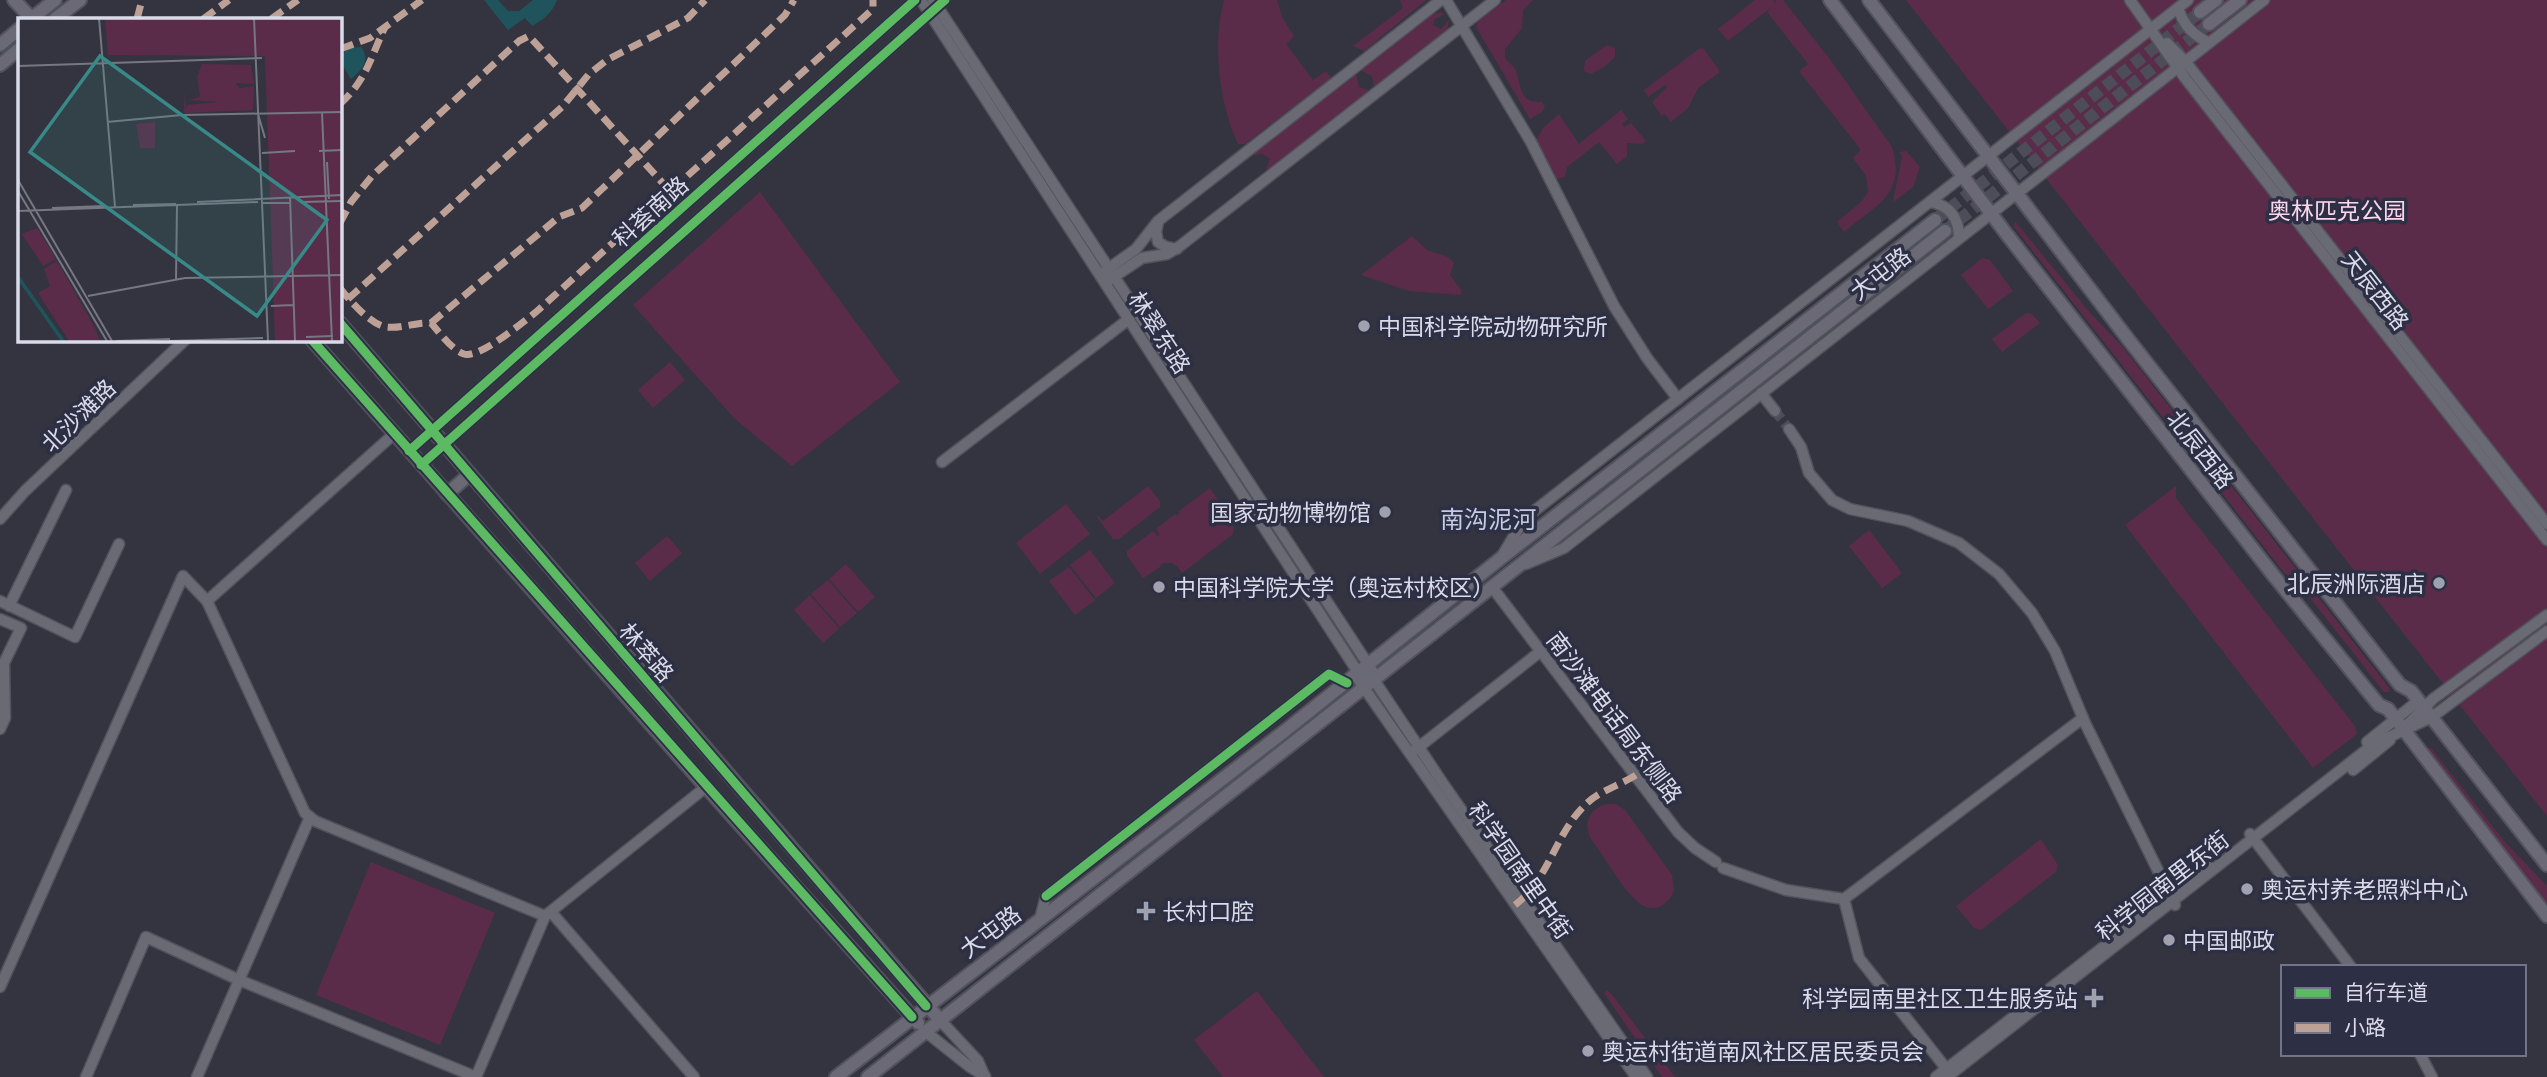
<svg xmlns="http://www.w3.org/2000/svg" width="2547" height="1077" font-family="Barlow,'Noto Sans SC',sans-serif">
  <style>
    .green { fill: #5b2c4a }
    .water { fill: #20545d }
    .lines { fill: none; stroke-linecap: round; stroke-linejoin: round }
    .minor-tunnel { stroke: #4c4d58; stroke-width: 10; stroke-dasharray: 10 5; stroke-linecap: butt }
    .major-tunnel { stroke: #4c4d58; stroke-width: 12; stroke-dasharray: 12 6; stroke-linecap: butt }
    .minor-casing { stroke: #51525c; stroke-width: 13 }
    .major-casing { stroke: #51525c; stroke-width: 16 }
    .minor { stroke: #696a73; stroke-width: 10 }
    .major { stroke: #6a6975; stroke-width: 12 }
    .quiet { stroke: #bda197; stroke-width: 7; stroke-dasharray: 14 7; stroke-linecap: butt }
    .cycleway-casing { stroke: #2d3045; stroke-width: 13 }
    .cycleway { stroke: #5cba63; stroke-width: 9 }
    .poi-dot { fill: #9fa1ae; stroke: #2d3045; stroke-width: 2.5 }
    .labels { text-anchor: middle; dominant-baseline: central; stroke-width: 7; stroke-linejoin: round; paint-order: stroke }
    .park-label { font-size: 23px; fill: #fed6ec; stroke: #2d3045 }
    .street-label { font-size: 23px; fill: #d9dbe9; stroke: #2d3045 }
    .poi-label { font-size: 23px; fill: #d9dbe9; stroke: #2d3045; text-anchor: start }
    .neighbourhood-label { font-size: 24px; fill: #c6cbe5; stroke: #2d3045 }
    .inset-river { fill: none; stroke: #20545d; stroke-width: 3.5 }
    .inset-road { fill: none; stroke: #757783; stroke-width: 2 }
    .view { fill: #378a87; fill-opacity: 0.15; stroke: #378a87; stroke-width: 3.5 }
    .inset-edge { fill: none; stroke: #d9dbe9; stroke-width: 3.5 }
  </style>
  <rect width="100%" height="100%" fill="#33343f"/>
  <!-- green -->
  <g class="green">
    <path d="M 1224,0 L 1277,0 L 1282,17 L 1294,36 L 1286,44 L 1313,80 L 1326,71 L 1331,78 L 1245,144 L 1238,144 C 1219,103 1212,44 1224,0 Z"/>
    <polygon points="1400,0 1426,0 1364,51 1353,46 1403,8"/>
    <path d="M 1506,0 L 1533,0 L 1523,10 L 1522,28 L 1505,49 L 1505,58 C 1508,62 1514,66 1516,71 C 1522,86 1518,103 1542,102 L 1545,106 L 1542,112 L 1530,119 L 1476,27 L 1478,21 Z"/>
    <path d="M 1755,0 L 1773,0 L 1776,4 L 1775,0 L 1783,0 L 1829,58 L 1892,147 C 1907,194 1876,205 1844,232 L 1837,222 L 1862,201 L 1868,192 L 1866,176 L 1853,158 L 1861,150 L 1799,71 L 1808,64 L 1767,12 L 1773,6 L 1728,41 L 1718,29 Z"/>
    <polygon points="1906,0 2547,0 2547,816"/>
    <polygon points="1441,12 1445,14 1435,19 1433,25 1441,29 1449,20 1447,31 1374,88 1372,76 1360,70 1431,15"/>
    <polygon points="1607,45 1615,48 1615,57 1604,67 1591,74 1584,71 1585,61"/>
    <polygon points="1703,48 1719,70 1719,73 1698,88 1688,108 1671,122 1665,114 1662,116 1652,102 1667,87 1665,85 1648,97 1644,90 1699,49"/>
    <polygon points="1356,73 1359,87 1370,91 1267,171 1266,169 1270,159 1261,153 1255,156 1253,153"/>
    <polygon points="1621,110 1628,119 1622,124 1624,127 1631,123 1646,141 1642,144 1627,143 1627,156 1617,164 1599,142 1567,167 1565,177 1557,179 1540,151 1537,139 1543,128 1559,114 1579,144"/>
    <polygon points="1906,151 1920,167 1913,187 1893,202 1902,156 1899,152"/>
    <polygon points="760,192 900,382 792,466 735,419 633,305"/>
    <polygon points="2015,221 2091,314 2122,346 2390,689 2389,692 2384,692 2311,599 2282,570 2014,227"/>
    <polygon points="1412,236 1427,250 1448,257 1454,263 1450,275 1462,291 1460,295 1409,291 1361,275"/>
    <polygon points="1982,258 1990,260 2013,291 1988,309 1961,275"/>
    <polygon points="2026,313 2032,314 2040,323 2002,352 1992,339"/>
    <polygon points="670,362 685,380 653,408 638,390"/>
    <polygon points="1148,486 1160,501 1160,507 1119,539 1113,539 1097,517 1097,515 1103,521"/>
    <polygon points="2176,486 2176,498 2185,510 2355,726 2357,734 2313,768 2125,525"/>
    <path d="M 1210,488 L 1234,524 L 1233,534 L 1182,573 C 1175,563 1173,561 1161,564 L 1160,567 L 1143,578 L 1127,556 L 1127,551 L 1153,531 L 1157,536 L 1160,535 L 1156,529 L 1175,514 L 1177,516 L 1180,513 L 1179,511 Z"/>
    <polygon points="1066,504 1090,534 1040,574 1016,543"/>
    <polygon points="1869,530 1902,573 1882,588 1849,546"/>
    <polygon points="667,536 682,553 650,581 635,563"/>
    <polygon points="1090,550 1115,583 1096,598 1070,565"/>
    <polygon points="846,564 875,597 858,612 829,579"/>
    <polygon points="1069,567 1095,600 1075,615 1049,581"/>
    <polygon points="828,580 857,613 840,627 811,594"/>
    <polygon points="810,595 839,628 823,643 794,610"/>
    <polygon points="2426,748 2431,748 2505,842 2547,886 2547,908 2425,749"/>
    <path d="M 1606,804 L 1616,804 L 1625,810 L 1672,875 L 1674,890 C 1669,906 1652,914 1639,903 C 1623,890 1604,856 1591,839 C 1583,823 1589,809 1606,804 Z"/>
    <polygon points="2041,839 2058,865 2056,872 1981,930 1974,928 1956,906"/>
    <polygon points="371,862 495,913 440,1045 316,995"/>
    <polygon points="1607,990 1612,995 1675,1077 1662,1077 1604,993"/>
    <polygon points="1257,991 1264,1000 1324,1077 1223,1077 1194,1040"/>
  </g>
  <!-- water -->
  <g class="water">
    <path d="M 484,0 L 498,0 L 508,11 L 519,11 L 533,0 L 557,0 C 552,13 544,19 532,26 L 525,18 L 508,30 Z"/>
    <path d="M 361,47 C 371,60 362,70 351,79 L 340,61 L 340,55 L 350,48 Z"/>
  </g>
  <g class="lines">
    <!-- minor-tunnel -->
    <polyline class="minor-tunnel" points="1775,411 1789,429"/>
    <!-- major-tunnel -->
    <g class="major-tunnel">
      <polyline points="1935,220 2200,12"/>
      <polyline points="1945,231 2209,24"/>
    </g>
    <defs>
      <g id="minor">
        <polyline points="921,0 1367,686"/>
        <polyline points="933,0 1377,678"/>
        <polyline points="1446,0 1531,142 1614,306 1647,358 1678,399"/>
        <polyline points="2130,0 2185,78 2547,540"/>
        <path d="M 2178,8 C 2184,26 2192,34 2209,43"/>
        <polyline points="2167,43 2185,61 2547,524"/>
        <path d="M 1930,202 C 1950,205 1959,218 1959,238"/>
        <polyline points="1158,222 1156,232 1158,242 1166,247 1177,249"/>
        <polyline points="1105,271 1136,249 1158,221 1441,0"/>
        <polyline points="1109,280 1142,258 1167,254 1180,246 1495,0"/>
        <polyline points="1761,393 1775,411"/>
        <polyline points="1789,429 1801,447 1809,473 1832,500 1850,509 1908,521 1959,543 1999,574 2032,613 2055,651 2085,723 2175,905"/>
        <polyline points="409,451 915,0"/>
        <polyline points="942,462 1129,319"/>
        <polyline points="421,465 945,0"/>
        <polyline points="0,519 25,491 185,340"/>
        <polyline points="1502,556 1524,519 2188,0"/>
        <polyline points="1526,564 1564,548 2264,0"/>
        <polyline points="1492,587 1678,832 1695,848 1716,862"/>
        <polyline points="0,601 75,637 119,544"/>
        <polyline points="207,601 394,434"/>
        <polyline points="9,606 66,490"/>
        <polyline points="0,619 21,628 4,663 5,718 0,729"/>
        <polyline points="1370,674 1442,782 1647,1077"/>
        <polyline points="1360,682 1636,1077"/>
        <polyline points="2406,726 2433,699 2547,615"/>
        <polyline points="2367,742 2418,701"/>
        <polyline points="1415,750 1541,651"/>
        <polyline points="2353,770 2390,740"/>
        <polyline points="2250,834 2351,967"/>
        <polyline points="1723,868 1786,890 1844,899 1859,958 1949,1072"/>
        <polyline points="1844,899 2083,718"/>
        <polyline points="551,912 694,1077"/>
        <polyline points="1040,919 1046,896 1329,674 1347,683"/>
        <polyline points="0,987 183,576 207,601 305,813 315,821 545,916"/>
        <polyline points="940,1020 978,1061 985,1077"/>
        <polyline points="926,1032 970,1067 985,1076"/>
        <polyline points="2420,1054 2432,1077"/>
        <polyline points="86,1077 146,937 239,980 476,1077"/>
        <polyline points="197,1077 310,817"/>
        <polyline points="476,1077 545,916 706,787"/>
        <polyline points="1936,1077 2209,865"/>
        <polyline points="1947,1077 2374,744 2432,717 2547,631"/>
      </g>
      <g id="major">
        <polyline points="14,0 32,19"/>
        <polyline points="1830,0 2005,232 2274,576 2379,705 2388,709 2547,916"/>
        <polyline points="1869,0 2128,339 2400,685 2411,691 2547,865"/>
        <polyline points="2200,12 2216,0"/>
        <polyline points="31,19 55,0"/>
        <polyline points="55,19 80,0"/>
        <polyline points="2209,24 2240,0"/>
        <polyline points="0,45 19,29"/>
        <polyline points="0,65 19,49"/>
        <polyline points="340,323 940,1020"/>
        <polyline points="312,340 706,787 918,1023"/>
        <polyline points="447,494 470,474"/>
        <polyline points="836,1077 1286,730 1500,559 1935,220"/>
        <polyline points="868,1077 1945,231"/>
      </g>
    </defs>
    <!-- minor casing -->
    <use href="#minor" class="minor-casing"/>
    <!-- major casing -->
    <use href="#major" class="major-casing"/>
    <!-- minor -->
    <use href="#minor" class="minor"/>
    <!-- major -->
    <use href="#major" class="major"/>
    <!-- quiet -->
    <g class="quiet">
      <polyline points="137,19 142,0"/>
      <polyline points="203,19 229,0"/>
      <polyline points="271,19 298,0"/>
      <polyline points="340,49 370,38 422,0"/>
      <path d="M 340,104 C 367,79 370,59 385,27"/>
      <polyline points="340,223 351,202 372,176 519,41 529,36 670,191"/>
      <path d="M 340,288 C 349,300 371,325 386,327 C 401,329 416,322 431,323 C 440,333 451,349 464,354 C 479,359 523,322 536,312 L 873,9 L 873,0"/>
      <polyline points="348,299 563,106 589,74 607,60 688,18 705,0"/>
      <polyline points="431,323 559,217 582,208 785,15 794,0"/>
      <path d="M 1515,905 C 1549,879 1555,835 1584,806 C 1598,791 1619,786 1636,775"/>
    </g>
    <defs>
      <g id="cycleway">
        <polyline points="340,323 926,1006"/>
        <polyline points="312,340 912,1017"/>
        <polyline points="409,451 915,0"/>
        <polyline points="421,465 945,0"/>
        <polyline points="1046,896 1329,674 1347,683"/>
      </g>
    </defs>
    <!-- cycleway casing -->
    <use href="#cycleway" class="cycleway-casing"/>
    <!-- cycleway -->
    <use href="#cycleway" class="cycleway"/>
  </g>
  <!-- markers -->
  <g class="poi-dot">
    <circle cx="1364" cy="326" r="7"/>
    <circle cx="1385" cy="512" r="7"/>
    <circle cx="2439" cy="583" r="7"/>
    <circle cx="1159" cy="587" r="7"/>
    <circle cx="2247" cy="889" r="7"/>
    <path d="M1142.5 900.5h7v7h7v7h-7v7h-7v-7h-7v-7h7z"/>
    <circle cx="2169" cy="940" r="7"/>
    <path d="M2090.5 987.5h7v7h7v7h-7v7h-7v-7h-7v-7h7z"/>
    <circle cx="1588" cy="1051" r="7"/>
  </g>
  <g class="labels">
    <!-- park labels -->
    <g class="park-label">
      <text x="2337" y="210">奥林匹克公园</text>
    </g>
    <!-- street labels -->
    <g class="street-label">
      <text transform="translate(650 211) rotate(-42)">科荟南路</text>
      <text transform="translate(1880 273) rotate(-38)">大屯路</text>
      <text transform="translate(2376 290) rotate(52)">天辰西路</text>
      <text transform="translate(1160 332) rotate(57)">林翠东路</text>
      <text transform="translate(78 415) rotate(-44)">北沙滩路</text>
      <text transform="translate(2201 449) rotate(52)">北辰西路</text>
      <text transform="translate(647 652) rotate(49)">林萃路</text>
      <text transform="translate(1615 717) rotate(53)">南沙滩电话局东侧路</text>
      <text transform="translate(1521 870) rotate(55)">科学园南里中街</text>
      <text transform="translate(2162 885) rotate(-38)">科学园南里东街</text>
      <text transform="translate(990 931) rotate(-37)">大屯路</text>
    </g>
    <!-- poi labels -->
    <g class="poi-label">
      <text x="1378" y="326">中国科学院动物研究所</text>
      <text x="1371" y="512" text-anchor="end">国家动物博物馆</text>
      <text x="2425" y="583" text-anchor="end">北辰洲际酒店</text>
      <text x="1173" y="587">中国科学院大学（奥运村校区）</text>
      <text x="2261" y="889">奥运村养老照料中心</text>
      <text x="1162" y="911">长村口腔</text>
      <text x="2183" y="940">中国邮政</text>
      <text x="2078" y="998" text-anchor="end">科学园南里社区卫生服务站</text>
      <text x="1602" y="1051">奥运村街道南风社区居民委员会</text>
    </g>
    <!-- neighbourhood labels -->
    <g class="neighbourhood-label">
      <text x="1488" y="518">南沟泥河</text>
    </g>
  </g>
  <!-- overview -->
  <g transform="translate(18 18)">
    <rect width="324" height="324" fill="#33343f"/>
    <path d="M 87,0 L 324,0 L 324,323 L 257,323 L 247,38 L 90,37 ZM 184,46 L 233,47 L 236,66 L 218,65 L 221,70 L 236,68 L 235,92 L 167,95 L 166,93 L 167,72 L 168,92 L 169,87 L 201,84 L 170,82 L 182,79 L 179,58 ZM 137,104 L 137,130 L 122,130 L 118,106 ZM 19,210 L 38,241 L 25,248 L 4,216 ZM 39,243 L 77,310 L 82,322 L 51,323 L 20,275 L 32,268 L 26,251 Z" fill="#5b2c4a"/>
    <path class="inset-river" d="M 0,259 L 45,323"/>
    <path class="inset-road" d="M 81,0 L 97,189M 236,0 L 250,323M 0,48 L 244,40M 304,95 L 314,323M 240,96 L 247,120M 89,104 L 164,97 L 324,94M 301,133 L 324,132M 244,135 L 277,133M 309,144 L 311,181M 0,162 L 94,323M 0,173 L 89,323M 272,179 L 277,323M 179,184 L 324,177M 283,184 L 324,183M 245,185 L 272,185M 115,187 L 158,186M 34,190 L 86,188M 0,193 L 240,184M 158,262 L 159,187M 70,278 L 167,260 L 324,257M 253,288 L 275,287M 288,319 L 315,318M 98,323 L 152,321M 151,323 L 245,320"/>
    <path class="view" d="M 82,38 L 309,202 L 239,298 L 12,134 Z"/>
    <rect width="324" height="324" class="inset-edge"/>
  </g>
  <!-- legend -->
  <rect x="2281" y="965" width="245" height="91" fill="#2d3045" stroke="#727487" stroke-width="2"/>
  <rect x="2295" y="988" width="35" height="10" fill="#5cba63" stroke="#727487" stroke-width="2"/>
  <text x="2344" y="1000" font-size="21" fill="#d9dbe9">自行车道</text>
  <rect x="2295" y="1023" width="35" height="10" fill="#bda197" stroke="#727487" stroke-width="2"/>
  <text x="2344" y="1035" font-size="21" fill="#d9dbe9">小路</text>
</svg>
